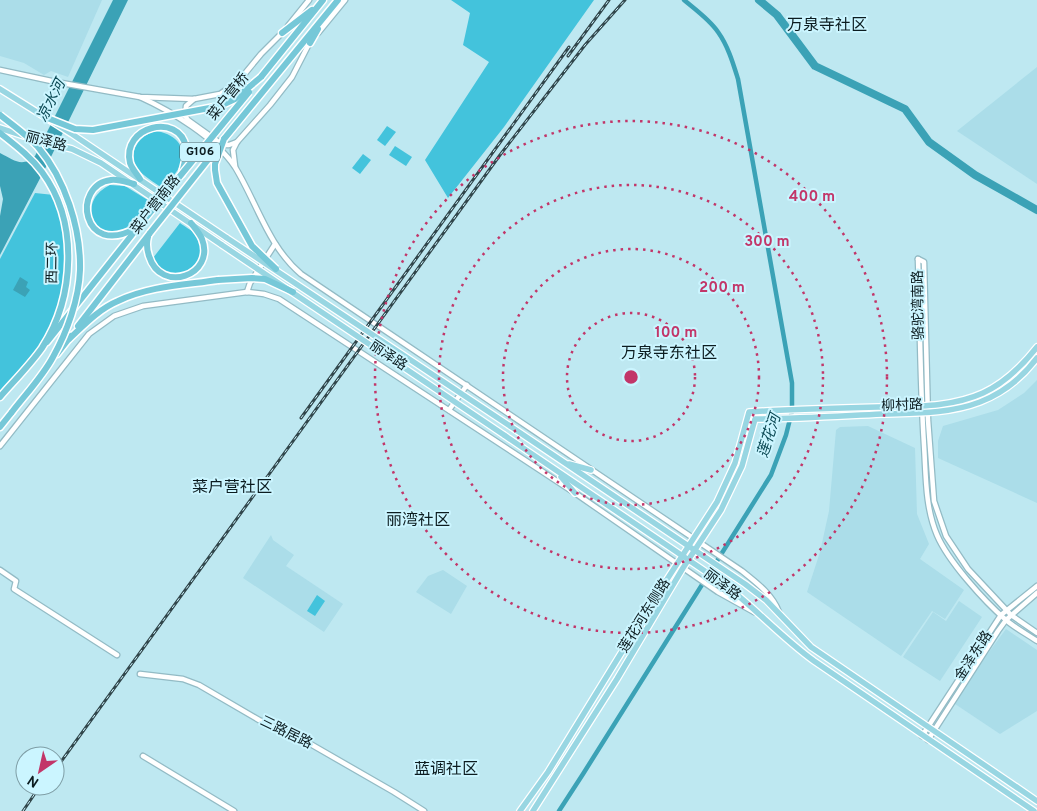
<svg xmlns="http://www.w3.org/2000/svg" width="1037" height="811" font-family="Overpass,'Noto Sans SC',sans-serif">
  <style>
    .built { fill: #abdde9 }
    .green { fill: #43c3dc }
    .water { fill: #3ba2b6 }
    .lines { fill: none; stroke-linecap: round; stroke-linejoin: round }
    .canal { stroke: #3ba2b6; stroke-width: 4.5 }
    .river { stroke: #3ba2b6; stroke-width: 8 }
    .tertiary-casing { stroke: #93bbc5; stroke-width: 7 }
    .primary-casing { stroke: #fff; stroke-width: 8 }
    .trunk-casing { stroke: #fff; stroke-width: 9 }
    .tertiary { stroke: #fff; stroke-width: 4.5 }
    .primary { stroke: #98d6e2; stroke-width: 5.5 }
    .trunk { stroke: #76c8d8; stroke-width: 6 }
    .rail-casing { stroke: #31464b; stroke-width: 3 }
    .rail { stroke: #cbf5ff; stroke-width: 1; stroke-dasharray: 4; stroke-linecap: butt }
    .primary-bridge-casing { stroke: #fff; stroke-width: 8; stroke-linecap: butt }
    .trunk-bridge-casing { stroke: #fff; stroke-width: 9; stroke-linecap: butt }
    .primary-bridge { stroke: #98d6e2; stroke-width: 5.5 }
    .trunk-bridge { stroke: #76c8d8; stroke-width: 6 }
    .ring { fill: none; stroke: #c23669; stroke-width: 2.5; stroke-dasharray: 2.5 5 }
    .labels { text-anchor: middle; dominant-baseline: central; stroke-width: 4; stroke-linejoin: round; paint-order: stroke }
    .shield { fill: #cbf5ff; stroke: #455d63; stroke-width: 1 }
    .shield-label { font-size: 12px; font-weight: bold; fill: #0c1c20 }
    .street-label { font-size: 14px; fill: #0c1c20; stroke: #cbf5ff }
    .water-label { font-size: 15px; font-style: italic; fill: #0a4853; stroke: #cbf5ff }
    .quarter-label { font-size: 16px; fill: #0c1c20; stroke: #cbf5ff }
    .centre { fill: #c23669; stroke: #cbf5ff; stroke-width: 2.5 }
    .ring-label { font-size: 15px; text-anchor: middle; font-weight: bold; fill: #c23669; stroke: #cbf5ff; stroke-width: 4; stroke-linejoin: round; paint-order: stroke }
  </style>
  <rect width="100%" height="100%" fill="#bee8f1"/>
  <!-- built -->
  <g class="built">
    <polygon points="0,0 102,0 68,77 51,71 44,75 24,63 0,56"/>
    <polygon points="1037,67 1037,184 957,131"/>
    <polygon points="1037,380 1037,503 938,458 938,441 943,426 998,410 1024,393"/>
    <polygon points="868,426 915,448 917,514 929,544 920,559 964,590 945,619 932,611 901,656 807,592 820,552 829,511 836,430 840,427"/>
    <polygon points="271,535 273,540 294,555 286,566 343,604 324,632 243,578"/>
    <polygon points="443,570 467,586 451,614 416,592 428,576"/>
    <polygon points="959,601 982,617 940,681 903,657 933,612 946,621"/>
    <polygon points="1006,629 1037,650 1037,711 1000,734 952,702"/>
  </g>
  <!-- green -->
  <g class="green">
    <polygon points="451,0 594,0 504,127 448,198 425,160 489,62 463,45 470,13"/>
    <polygon points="387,126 396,132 385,146 377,140"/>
    <path d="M 156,131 C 172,133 188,145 181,163 C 178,172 169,181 162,188 C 154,182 143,176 137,168 C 127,151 140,135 156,131 Z"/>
    <polygon points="395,146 412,157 406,166 389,155"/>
    <polygon points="363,154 371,160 360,174 352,168"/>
    <path d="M 110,185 L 125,186 L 151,202 C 143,212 136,226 124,231 C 95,243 75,202 110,185 Z"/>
    <polygon points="35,193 54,195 68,246 61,307 42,348 0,393 0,259"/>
    <path d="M 180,223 C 185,227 192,230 196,235 C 216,263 170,293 153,258 Z"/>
    <polygon points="317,595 325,601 315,616 307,611"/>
  </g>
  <!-- water -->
  <g class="water">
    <path d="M 113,0 L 128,0 L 47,165 L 0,255 L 0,216 L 3,199 L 0,186 L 0,153 C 14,160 22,168 35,156 Z"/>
    <polygon points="20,277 28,282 26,287 30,290 25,297 13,290"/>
  </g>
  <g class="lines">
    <!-- canal -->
    <path class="canal" d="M 559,811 L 583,774 L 771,475 L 786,435 L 792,411 L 792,383 L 738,79 C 733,63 728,46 718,32 C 710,20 696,10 684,0"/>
    <!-- river -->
    <polyline class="river" points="759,0 777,15 815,66 905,109 929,142 975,175 1037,210"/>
    <defs>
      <g id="tertiary">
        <polyline points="288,26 309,0"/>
        <polyline points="318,33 345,0"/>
        <polyline points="0,70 56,82 140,97 194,99 220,94 238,82 261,54 283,32"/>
        <path d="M 140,97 C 171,111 216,138 235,167 C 257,203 268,246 301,274 L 742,571 C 757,583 772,594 779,612"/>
        <polyline points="194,99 186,106 185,116 188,120 223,145 229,145 237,142"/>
        <polyline points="235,166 233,150 237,142 270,105 292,77 310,42"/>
        <path d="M 918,259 C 920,321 920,383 924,445 C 926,475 925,507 937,535 C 948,561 984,601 1006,620 C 1015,628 1027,634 1037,641"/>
        <polyline points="918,259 924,262 928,420 934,501 946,536 968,569 1011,615 1037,633"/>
        <polyline points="247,292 250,283 275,244"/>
        <polyline points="449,410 467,385"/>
        <polyline points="0,446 89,334 114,316 143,306 247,292 264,294 279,299 575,493 718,592 754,612"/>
        <polyline points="0,570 16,581 14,589 117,655"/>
        <polyline points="140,674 183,679 199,685 259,720 307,742 394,792 424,811"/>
        <polyline points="922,736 1001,615 1037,586"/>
        <polyline points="928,740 998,631 1006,620 1037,593"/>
        <polyline points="143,756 234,811"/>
      </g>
      <g id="primary">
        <polyline points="0,89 72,134 227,238"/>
        <polyline points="0,128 39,141 72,149 101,163 222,245"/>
        <polyline points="510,426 745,584 766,600 811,647 1037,801"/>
        <path d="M 504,435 L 724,584 C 755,608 782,638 814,661 L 1034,811"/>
        <polyline points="569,464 591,470"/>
        <polyline points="561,477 575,493"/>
        <path d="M 520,811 L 548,772 L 655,598 L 717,502 L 735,463 L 749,412 C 792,409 835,408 878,407 C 913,406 950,408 983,393 C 1005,383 1022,366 1037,347"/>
        <path d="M 533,811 L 617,679 L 683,568 L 721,510 L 742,466 L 755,419 C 797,419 840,416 882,414 C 914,413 949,414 980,402 C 1003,393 1022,378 1037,358"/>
      </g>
      <g id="trunk">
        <polyline points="282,33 312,10"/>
        <polyline points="310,43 318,29"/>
        <polyline points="261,77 323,0"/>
        <path d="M 0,133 C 15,145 30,156 42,172 C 79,222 75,297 42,348 C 30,365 14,381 0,397"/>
        <polyline points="224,139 338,0"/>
        <path d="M 140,179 C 137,174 132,169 130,163 C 121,126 179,112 186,147 C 188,157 183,165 182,174"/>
        <path d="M 134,184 C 126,182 118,179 111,180 C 71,185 82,259 136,228"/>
        <path d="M 148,237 C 146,244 147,250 149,256 C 161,295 216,275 202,239 C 200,234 195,228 191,223"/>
        <polyline points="78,326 150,233"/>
        <path d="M 69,339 C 84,325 99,309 118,301 C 149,286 185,285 218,280"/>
        <polyline points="47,342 139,226"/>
        <polyline points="57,354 71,336"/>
        <polyline points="0,427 12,412"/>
      </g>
    </defs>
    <!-- tertiary casing -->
    <use href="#tertiary" class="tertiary-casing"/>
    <!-- primary casing -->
    <use href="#primary" class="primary-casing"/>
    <!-- trunk casing -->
    <use href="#trunk" class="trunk-casing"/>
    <!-- tertiary -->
    <use href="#tertiary" class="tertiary"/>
    <!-- primary -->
    <use href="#primary" class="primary"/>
    <!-- trunk -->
    <use href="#trunk" class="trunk"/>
    <defs>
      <g id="rail">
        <polyline points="568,56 609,0"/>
        <polyline points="301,418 569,47"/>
        <polyline points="55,770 500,155 585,45 625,0"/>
        <polyline points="23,811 40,786"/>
      </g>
    </defs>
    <!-- rail casing -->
    <use href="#rail" class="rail-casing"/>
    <!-- rail -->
    <use href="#rail" class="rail"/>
    <defs>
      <g id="primary-bridge">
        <polyline points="227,238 510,426"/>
        <polyline points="222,245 504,435"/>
      </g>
      <g id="trunk-bridge">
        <path d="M 0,115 C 13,125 27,135 38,147 C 65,179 81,228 80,270 C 79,299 67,332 53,357 C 43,376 25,395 12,412"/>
        <polyline points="45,117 75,129 93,130 220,106 235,99 261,77"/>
        <polyline points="224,139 215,164 215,170 217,183 252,246 276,269"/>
        <polyline points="139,226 249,92"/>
        <polyline points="150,233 219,146"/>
        <polyline points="218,280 252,278 265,279 293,292"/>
      </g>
    </defs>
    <!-- primary-bridge casing -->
    <use href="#primary-bridge" class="primary-bridge-casing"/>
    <!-- trunk-bridge casing -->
    <use href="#trunk-bridge" class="trunk-bridge-casing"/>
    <!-- primary-bridge -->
    <use href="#primary-bridge" class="primary-bridge"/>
    <!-- trunk-bridge -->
    <use href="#trunk-bridge" class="trunk-bridge"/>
  </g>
  <!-- distance rings -->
  <g class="ring">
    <circle cx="631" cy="377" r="64"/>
    <circle cx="631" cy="377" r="128"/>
    <circle cx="631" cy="377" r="192"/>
    <circle cx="631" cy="377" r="256"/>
  </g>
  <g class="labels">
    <!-- shield labels -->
    <rect class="shield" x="180" y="142.5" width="40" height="19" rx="4"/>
    <g class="shield-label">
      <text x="200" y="152">G106</text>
    </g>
    <!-- street labels -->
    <g class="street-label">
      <text transform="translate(229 97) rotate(-51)">菜户营桥</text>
      <text transform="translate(46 142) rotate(15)">丽泽路</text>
      <text transform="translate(156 205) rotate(-52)">菜户营南路</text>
      <text transform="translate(53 263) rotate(-89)">西二环</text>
      <text transform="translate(919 305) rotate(-91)">骆驼湾南路</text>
      <text transform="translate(388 356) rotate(34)">丽泽路</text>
      <text transform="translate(902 406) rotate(-2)">柳村路</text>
      <text transform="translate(722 585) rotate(37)">丽泽路</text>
      <text transform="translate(645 616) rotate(-58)">莲花河东侧路</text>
      <text transform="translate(974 656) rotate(-57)">金泽东路</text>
      <text transform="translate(286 733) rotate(26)">三路居路</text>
    </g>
    <!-- water labels -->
    <g class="water-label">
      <text transform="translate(52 101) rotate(-63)">凉水河</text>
      <text transform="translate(770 436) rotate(-72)">莲花河</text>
    </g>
    <!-- quarter labels -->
    <g class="quarter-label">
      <text x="827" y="26">万泉寺社区</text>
      <text x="669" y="354">万泉寺东社区</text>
      <text x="232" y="488">菜户营社区</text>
      <text x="418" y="521">丽湾社区</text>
      <text x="446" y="770">蓝调社区</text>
    </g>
  </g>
  <circle cx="631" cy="377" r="8" class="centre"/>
  <g class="ring-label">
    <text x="812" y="201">400 m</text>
    <text x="767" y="246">300 m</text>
    <text x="722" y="292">200 m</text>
    <text x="676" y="337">100 m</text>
  </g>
  <!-- north arrow -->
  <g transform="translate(40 771) rotate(214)"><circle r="24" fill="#cbf5ff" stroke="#7f9ea6"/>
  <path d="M0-4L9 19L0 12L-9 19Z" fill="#c23669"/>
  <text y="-8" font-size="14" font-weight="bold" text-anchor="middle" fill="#0c1c20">N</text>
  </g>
</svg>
